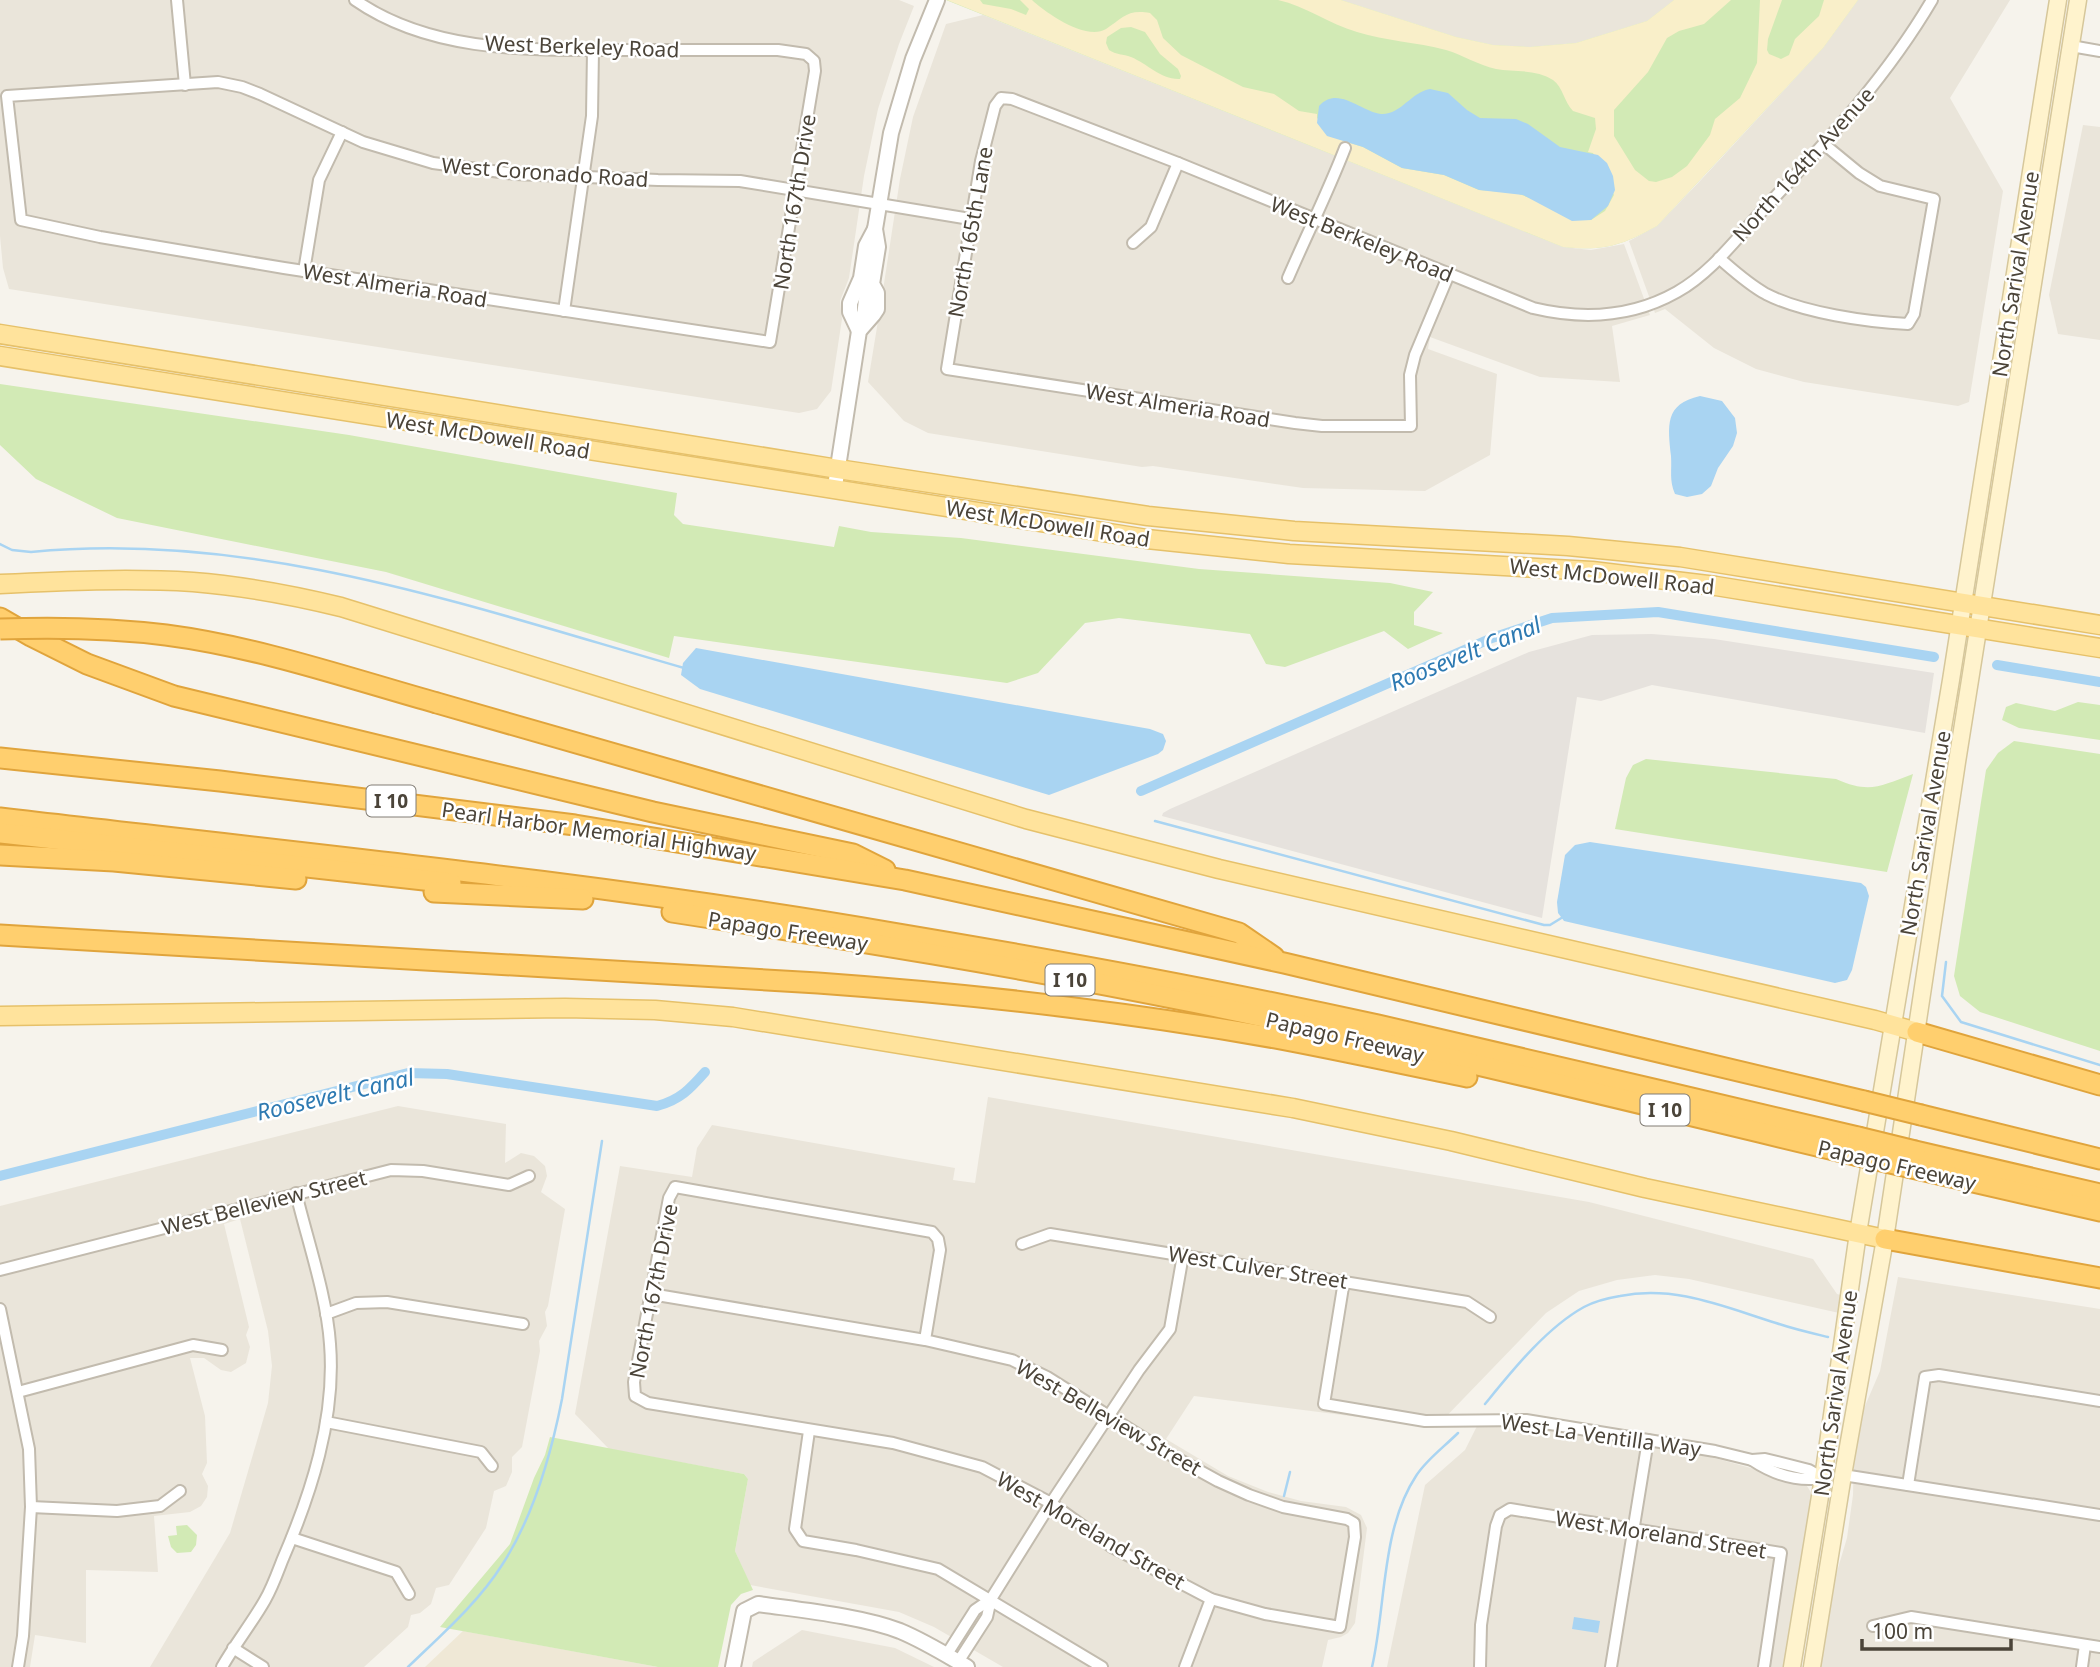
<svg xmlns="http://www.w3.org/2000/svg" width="2100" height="1667" font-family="'Noto Sans',sans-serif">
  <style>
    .residential { fill: #eae5da }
    .industrial { fill: #e6e2dd }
    .education { fill: #efe8d6 }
    .green { fill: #d2eab5 }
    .sand { fill: #f9efc9; fill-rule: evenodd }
    .water { fill: #a9d4f2 }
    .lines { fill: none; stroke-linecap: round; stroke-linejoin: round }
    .stream { stroke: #a9d4f2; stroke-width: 2.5 }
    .canal { stroke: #a9d4f2; stroke-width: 10 }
    .minor-casing { stroke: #c2bbae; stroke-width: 14 }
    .tertiary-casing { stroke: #c2bbae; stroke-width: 18 }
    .secondary-casing { stroke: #d6c79b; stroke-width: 19 }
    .primary-casing { stroke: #e6c16a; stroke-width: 21 }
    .motorway-casing { stroke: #e0a43c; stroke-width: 23 }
    .minor { stroke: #fff; stroke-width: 10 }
    .tertiary { stroke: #fff; stroke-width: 14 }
    .secondary { stroke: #fff3cd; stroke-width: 16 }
    .primary { stroke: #ffe39c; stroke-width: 18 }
    .motorway { stroke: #ffcf6e; stroke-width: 19 }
    .motorway-bridge-casing { stroke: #e0a43c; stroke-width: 23; stroke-linecap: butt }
    .motorway-bridge { stroke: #ffcf6e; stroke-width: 19 }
    .labels { text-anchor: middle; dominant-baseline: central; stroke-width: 5; stroke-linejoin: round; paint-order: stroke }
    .shield { fill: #fff; stroke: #817c74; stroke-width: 2 }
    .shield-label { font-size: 19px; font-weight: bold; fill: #4b4439 }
    .street-label { font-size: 21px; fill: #4b4439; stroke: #fff }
    .water-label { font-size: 23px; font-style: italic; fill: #2e7ab2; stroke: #fff }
  </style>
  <rect width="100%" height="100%" fill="#f6f3ec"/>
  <!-- residential -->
  <g class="residential">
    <polygon points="0,0 899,0 914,6 899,44 878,109 864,176 849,278 840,301 842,319 831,391 817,409 799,413 9,289 3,268 0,236"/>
    <polygon points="1341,0 1674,0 1647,21 1576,43 1530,47 1493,45 1456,37"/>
    <polygon points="1858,0 2010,0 1950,98 2003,191 1969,402 1958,406 1804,382 1756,369 1714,348 1665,309 1655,313 1629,241 1657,226 1700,181 1823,48"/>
    <polygon points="983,15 1563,247 1591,250 1624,244 1650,315 1612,326 1620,382 1540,377 1430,337 1428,349 1497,374 1490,455 1425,491 1303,488 1153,466 1142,467 928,433 904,421 868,382 878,321 885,309 886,300 883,290 900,179 913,117 946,24"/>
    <polygon points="2083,125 2100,127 2100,340 2058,334 2049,295"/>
    <polygon points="988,1097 1589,1202 1813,1259 1837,1294 1841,1295 1839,1313 1689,1279 1655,1275 1617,1280 1579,1291 1546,1313 1436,1427 1194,1396 1166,1439 1228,1476 1268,1492 1301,1501 1346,1507 1361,1515 1367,1528 1355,1623 1348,1633 1341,1637 1328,1640 1322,1667 1003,1667 934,1627 899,1612 750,1585 735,1551 748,1479 744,1474 609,1449 575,1414 620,1166 692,1177 697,1148 712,1125 955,1168 953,1180 975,1183"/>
    <polygon points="398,1106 506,1124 505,1163 521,1153 534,1156 545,1166 547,1176 541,1192 565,1209 548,1306 545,1312 547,1326 539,1341 540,1351 522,1447 512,1457 512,1472 506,1486 494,1491 486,1528 449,1585 436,1588 431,1604 420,1613 411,1615 408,1627 364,1667 150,1667 230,1533 268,1403 272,1366 268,1331 240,1219 224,1224 249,1327 246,1335 250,1347 246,1363 231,1372 221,1370 204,1358 190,1358 205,1416 207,1463 202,1474 208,1486 207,1497 201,1506 190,1512 154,1516 158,1572 86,1570 86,1643 35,1635 30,1667 0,1667 0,1206"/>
    <polygon points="1898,1277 2100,1309 2100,1667 1820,1667 1832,1588 1847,1538 1853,1495 1854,1454 1862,1413 1880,1371"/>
    <polygon points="1477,1426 1527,1426 1689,1451 1805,1483 1814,1497 1796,1609 1784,1667 1387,1667 1425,1485 1465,1450"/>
    <polygon points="802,1630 895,1648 934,1667 752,1667 753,1662"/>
  </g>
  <!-- industrial -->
  <polygon class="industrial" points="1652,634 1714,639 1934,673 1925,733 1652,685 1601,701 1577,697 1542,918 1162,816 1163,813 1170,809 1529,652 1592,635"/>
  <!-- education -->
  <polygon class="education" points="463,1631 658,1667 425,1667"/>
  <!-- green -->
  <g class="green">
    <path d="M 946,0 L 1341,0 L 1456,37 L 1493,45 L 1530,47 L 1576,43 L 1647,21 L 1674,0 L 1858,0 L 1823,48 L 1657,226 C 1620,246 1605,251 1563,247 Z"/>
    <polygon points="0,384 349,435 677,493 674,515 683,524 834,547 839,526 871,532 961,538 1199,569 1390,583 1433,592 1414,612 1414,625 1443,633 1408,649 1384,631 1285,667 1266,664 1250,634 1119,618 1085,623 1038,673 1007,683 674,636 669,658 386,572 117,518 36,479 0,445"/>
    <polygon points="2078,702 2100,705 2100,740 2019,728 2002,720 2006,707 2016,703 2055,711"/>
    <polygon points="2014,741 2100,754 2100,1051 1980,1012 1960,996 1954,976 1986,770 1998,753"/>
    <path d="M 1646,759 L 1836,779 C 1870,794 1880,786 1913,774 L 1887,872 L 1615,829 L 1626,778 L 1633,765 Z"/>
    <polygon points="550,1437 744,1474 748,1479 735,1551 753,1590 741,1594 731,1605 718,1667 658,1667 440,1627 510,1544 534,1478 545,1455"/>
    <polygon points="187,1525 197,1535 196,1545 191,1552 177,1553 171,1547 168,1536 177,1535 176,1526"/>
  </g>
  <!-- sand -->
  <path class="sand" d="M 947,0 L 980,0 L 983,4 L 1011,9 L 1026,15 L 1029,9 L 1020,0 L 1032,0 C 1046,13 1086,41 1106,29 C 1123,18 1127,9 1150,13 L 1157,20 L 1163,38 L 1181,55 L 1243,87 L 1274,94 L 1299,111 L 1317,114 L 1317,118 L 1347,142 L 1363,147 L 1402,168 L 1444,175 L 1479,190 L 1516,193 L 1591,220 L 1605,211 L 1614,195 L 1593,153 L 1588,152 L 1596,129 L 1595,118 L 1573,111 C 1564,102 1563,87 1553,80 C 1537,69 1513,72 1496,69 C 1478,65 1463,55 1446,50 C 1416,42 1386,41 1357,32 C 1329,24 1306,6 1278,0 L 1341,0 L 1456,37 L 1493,45 L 1530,47 L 1576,43 L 1647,21 L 1674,0 L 1731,0 L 1704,24 L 1679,31 L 1667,38 L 1648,72 L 1614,110 L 1614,136 L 1635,170 L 1649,181 L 1656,182 L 1672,177 L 1687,166 L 1710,135 L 1715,119 L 1740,98 L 1757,63 L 1760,0 L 1782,0 L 1768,39 L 1767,50 L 1769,54 L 1781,59 L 1789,55 L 1795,39 L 1819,16 L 1824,0 L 1858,0 L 1823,48 L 1657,226 C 1620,246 1605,251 1563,247 ZM 1131,27 L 1145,32 L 1160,54 L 1178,69 L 1181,76 L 1180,79 C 1161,80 1148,64 1131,57 C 1123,54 1116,55 1109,50 L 1106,43 L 1107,37 L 1121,28 Z"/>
  <!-- water -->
  <g class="water">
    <path d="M 1430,89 L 1448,93 L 1467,110 L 1480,118 L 1516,119 L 1528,124 L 1560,147 L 1598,155 L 1607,163 L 1613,176 L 1615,190 L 1608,206 L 1591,220 L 1572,221 L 1523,195 L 1479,190 L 1444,175 L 1402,168 L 1363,147 L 1327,136 L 1317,123 L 1319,106 C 1338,85 1361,112 1381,114 C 1401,115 1411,92 1430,89 Z"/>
    <path d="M 1700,396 L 1722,401 L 1735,418 L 1737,433 L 1733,446 L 1718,468 L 1711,486 L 1702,494 L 1687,497 L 1675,494 C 1669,480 1672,471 1671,456 C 1668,426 1664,404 1700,396 Z"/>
    <polygon points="696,648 1150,729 1163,734 1166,741 1163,750 1158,754 1049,795 700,689 681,675 683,663"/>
    <polygon points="1590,842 1861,883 1866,887 1869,896 1852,970 1847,980 1835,983 1564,921 1558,913 1557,902 1565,855 1575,845"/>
    <polygon points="1574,1617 1600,1621 1598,1633 1572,1629"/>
  </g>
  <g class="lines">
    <!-- stream -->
    <g class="stream">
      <path d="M 0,544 L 12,550 L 31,552 C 256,530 471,607 684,668"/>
      <polyline points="1155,821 1544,925 1550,925 1563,917"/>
      <polyline points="1946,962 1942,996 1961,1022 2100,1065"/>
      <path d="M 1485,1404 C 1512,1371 1546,1328 1584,1307 C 1595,1301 1608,1298 1620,1296 C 1676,1285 1724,1307 1776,1323 C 1793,1329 1811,1333 1828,1337"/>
      <polyline points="1284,1496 1290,1472"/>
      <path d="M 408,1667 C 441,1635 478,1603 502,1565 C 534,1516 551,1455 562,1399 L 602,1141"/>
      <path d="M 1372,1667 C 1386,1607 1381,1529 1416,1476 C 1426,1460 1444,1447 1458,1433"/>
    </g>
    <!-- canal -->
    <g class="canal">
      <polyline points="1997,665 2100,682"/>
      <polyline points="1141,791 1492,638 1552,618 1658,612 1934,657"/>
      <path d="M 0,1176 L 408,1073 L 447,1074 L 657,1106 C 680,1100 690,1089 705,1072"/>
    </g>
    <defs>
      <g id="minor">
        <polyline points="177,0 185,85"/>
        <path d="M 355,0 C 431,53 529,50 618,50 C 671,50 724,50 778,50 L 806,54 L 814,61 L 815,71 L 770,342 L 284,268 L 100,237 L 21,220 L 7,96 L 218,82 L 242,87 L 260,94 L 363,142 L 433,163 L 515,174 L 658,180 L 740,181 L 970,219"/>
        <polyline points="2071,46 2100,51"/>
        <polyline points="1133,243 1151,227 1178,163"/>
        <path d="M 1719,258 C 1734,271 1748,284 1766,294 C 1803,313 1867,322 1908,324 L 1914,314 L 1934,199 L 1880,186 L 1859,173 L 1825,145"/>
        <polyline points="304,271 319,180 342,132"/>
        <path d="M 1449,274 L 1415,355 L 1410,375 L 1411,426 L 1322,426 L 1295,423 L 947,369 L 981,161 L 995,106 L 1001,98 L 1012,99 L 1178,163 L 1533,308 C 1583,320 1631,318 1677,292 C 1711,273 1736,239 1762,211 C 1824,144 1885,80 1932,0"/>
        <path d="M 1288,278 C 1307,234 1328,192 1345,148"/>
        <polyline points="564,311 592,116 593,50"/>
        <polyline points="1022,1244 1050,1234 1467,1302 1490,1317"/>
        <polyline points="0,1270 391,1170 423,1171 509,1185 529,1176"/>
        <polyline points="1344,1281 1324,1404 1425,1421 1526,1420 1715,1451 1752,1460 1765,1459 1809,1470 1823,1478"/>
        <polyline points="651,1294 925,1340 1012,1360 1047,1377 1169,1454 1218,1481 1249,1495 1283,1507 1347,1519 1354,1523 1355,1537 1340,1627 1265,1614 1211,1599 1112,1547 1051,1503 982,1467 893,1443 648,1403 635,1396 634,1382 669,1198 675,1187 932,1232 938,1239 940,1250 925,1340"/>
        <polyline points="0,1309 29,1449 31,1507 23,1636 18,1667"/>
        <polyline points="326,1314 356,1303 387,1302 523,1324"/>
        <polyline points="18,1392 193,1345 222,1350"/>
        <polyline points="326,1422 481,1452 492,1466"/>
        <polyline points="809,1431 795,1529 803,1541 856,1550 938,1569 1102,1667"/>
        <path d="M 1752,1460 C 1773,1474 1798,1482 1823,1478"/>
        <polyline points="1843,1475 2100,1515"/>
        <polyline points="1908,1485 1925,1377 1939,1375 2100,1401"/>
        <polyline points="31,1507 117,1511 160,1506 180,1491"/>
        <polyline points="292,1538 396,1572 409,1594"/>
        <polyline points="1873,1626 1911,1617 2100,1647"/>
        <polyline points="233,1648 263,1667"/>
        <polyline points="947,1654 975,1610 991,1599"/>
        <polyline points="958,1662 987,1617 991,1599 1051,1503 1139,1370 1170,1329 1183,1255"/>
        <path d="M 222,1667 C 235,1644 252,1623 265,1600 C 272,1588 277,1574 282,1561 C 311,1494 336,1418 330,1344 C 327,1297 307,1239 296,1193"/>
        <polyline points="1185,1667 1211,1599"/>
        <polyline points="1480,1667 1481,1625 1496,1526 1500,1515 1510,1509 1781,1553 1764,1667"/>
        <polyline points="1611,1667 1648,1440"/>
        <polyline points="2082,1667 2085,1645"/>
      </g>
      <g id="tertiary">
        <polyline points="863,324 867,292 872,284 867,284"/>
        <polyline points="859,331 850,312 850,303 861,278 866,246 875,229"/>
        <polyline points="836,480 859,331 873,315 877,309 877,293 872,284 878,247 875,229 891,133 913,59 937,0"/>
        <path d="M 733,1667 L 744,1611 L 758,1604 C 800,1610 861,1616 900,1631 C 924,1641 945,1654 967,1667"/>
      </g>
      <g id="secondary">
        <polyline points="1792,1667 1823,1478 1858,1233 1951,680 2058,0"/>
        <polyline points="1812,1667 1843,1475 1885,1239 1957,762 2078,0"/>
      </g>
      <g id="primary">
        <polyline points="0,334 838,469 1148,516 1294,531 1568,546 1680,557 2100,625"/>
        <polyline points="0,356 1147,539 1289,554 1592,571 1716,586 2100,648"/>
        <path d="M 0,584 C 64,581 128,578 193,582 C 243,586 292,595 341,607 L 1026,819 L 1219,869 L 1875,1020 L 1917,1032"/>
        <polyline points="0,1016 565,1008 655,1010 733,1017 1293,1108 1451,1141 1645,1188 1885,1239"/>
      </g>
      <g id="motorway">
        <polyline points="0,618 31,636 87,664 174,696 653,812 853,854 885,870"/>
        <polyline points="437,703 1239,933 1274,957"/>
        <polyline points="0,758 220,781 575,825 905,880 1284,963 1864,1101"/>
        <path d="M 0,818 C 298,853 597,882 893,933 C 1055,960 1218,990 1378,1025 C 1538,1061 1698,1100 1858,1137"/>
        <polyline points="0,833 451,883"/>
        <polyline points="0,855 114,861 296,879"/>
        <polyline points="434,892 583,899"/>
        <path d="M 672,912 C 846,939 1020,967 1192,1002 C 1414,1047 1635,1103 1855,1155"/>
        <path d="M 0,935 L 818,983 C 971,994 1124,1011 1275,1038 C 1339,1050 1403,1064 1467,1077"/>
        <polyline points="1917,1032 2100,1085"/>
        <polyline points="1921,1115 2100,1159"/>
        <polyline points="1915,1151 2100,1194"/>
        <polyline points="1912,1168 2100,1211"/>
        <polyline points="1885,1239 2100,1278"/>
      </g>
    </defs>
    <!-- minor casing -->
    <use href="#minor" class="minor-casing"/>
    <!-- tertiary casing -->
    <use href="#tertiary" class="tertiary-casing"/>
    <!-- secondary casing -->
    <use href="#secondary" class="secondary-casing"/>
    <!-- primary casing -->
    <use href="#primary" class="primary-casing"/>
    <!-- motorway casing -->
    <use href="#motorway" class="motorway-casing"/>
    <!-- minor -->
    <use href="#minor" class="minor"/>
    <!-- tertiary -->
    <use href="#tertiary" class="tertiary"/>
    <!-- secondary -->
    <use href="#secondary" class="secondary"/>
    <!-- primary -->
    <use href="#primary" class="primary"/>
    <!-- motorway -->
    <use href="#motorway" class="motorway"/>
    <defs>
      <g id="motorway-bridge">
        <path d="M 0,629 C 56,627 111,628 166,635 C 258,647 348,678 437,703"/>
        <polyline points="1864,1101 1921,1115"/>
        <polyline points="1858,1137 1915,1151"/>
        <polyline points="1855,1155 1912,1168"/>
      </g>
    </defs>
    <!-- motorway-bridge casing -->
    <use href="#motorway-bridge" class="motorway-bridge-casing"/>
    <!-- motorway-bridge -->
    <use href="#motorway-bridge" class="motorway-bridge"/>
  </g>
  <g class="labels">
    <!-- shield labels -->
    <g class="shield">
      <rect x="366.5" y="785.5" width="49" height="31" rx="5"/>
      <rect x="1045.5" y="964.5" width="49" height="31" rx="5"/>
      <rect x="1640.5" y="1094.5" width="49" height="31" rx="5"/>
    </g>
    <g class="shield-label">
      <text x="391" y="801">I 10</text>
      <text x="1070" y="980">I 10</text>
      <text x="1665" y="1110">I 10</text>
    </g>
    <!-- street labels -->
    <g class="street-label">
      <text transform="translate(582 46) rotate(2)">West Berkeley Road</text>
      <text transform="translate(1803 164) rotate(-48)">North 164th Avenue</text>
      <text transform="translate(545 172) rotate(4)">West Coronado Road</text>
      <text transform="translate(794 202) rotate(-81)">North 167th Drive</text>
      <text transform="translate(970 232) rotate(-80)">North 165th Lane</text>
      <text transform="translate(1362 239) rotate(22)">West Berkeley Road</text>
      <text transform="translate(2015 274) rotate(-81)">North Sarival Avenue</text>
      <text transform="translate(395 285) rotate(9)">West Almeria Road</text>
      <text transform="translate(1178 405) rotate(9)">West Almeria Road</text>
      <text transform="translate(488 435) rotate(9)">West McDowell Road</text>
      <text transform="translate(1048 523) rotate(9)">West McDowell Road</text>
      <text transform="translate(1612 576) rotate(6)">West McDowell Road</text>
      <text transform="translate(599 831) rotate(8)">Pearl Harbor Memorial Highway</text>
      <text transform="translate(1925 833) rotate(-80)">North Sarival Avenue</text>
      <text transform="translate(788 931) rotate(9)">Papago Freeway</text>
      <text transform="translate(1345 1037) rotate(13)">Papago Freeway</text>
      <text transform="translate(1897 1165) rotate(13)">Papago Freeway</text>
      <text transform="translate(264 1202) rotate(-14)">West Belleview Street</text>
      <text transform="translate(1258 1267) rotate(9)">West Culver Street</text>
      <text transform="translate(653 1291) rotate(-79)">North 167th Drive</text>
      <text transform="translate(1835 1393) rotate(-82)">North Sarival Avenue</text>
      <text transform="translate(1109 1417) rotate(30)">West Belleview Street</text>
      <text transform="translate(1601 1435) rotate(8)">West La Ventilla Way</text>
      <text transform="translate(1091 1530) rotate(30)">West Moreland Street</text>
      <text transform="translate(1661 1534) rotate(9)">West Moreland Street</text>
    </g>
    <!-- water labels -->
    <g class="water-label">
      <text transform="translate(1465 653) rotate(-22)">Roosevelt Canal</text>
      <text transform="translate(335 1094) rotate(-13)">Roosevelt Canal</text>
    </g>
  </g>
  <!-- scale -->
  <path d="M1862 1639v10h149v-10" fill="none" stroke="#4b4439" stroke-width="3.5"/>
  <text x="1872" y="1639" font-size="21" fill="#4b4439" stroke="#ffffff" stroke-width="5" paint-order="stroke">100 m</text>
</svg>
